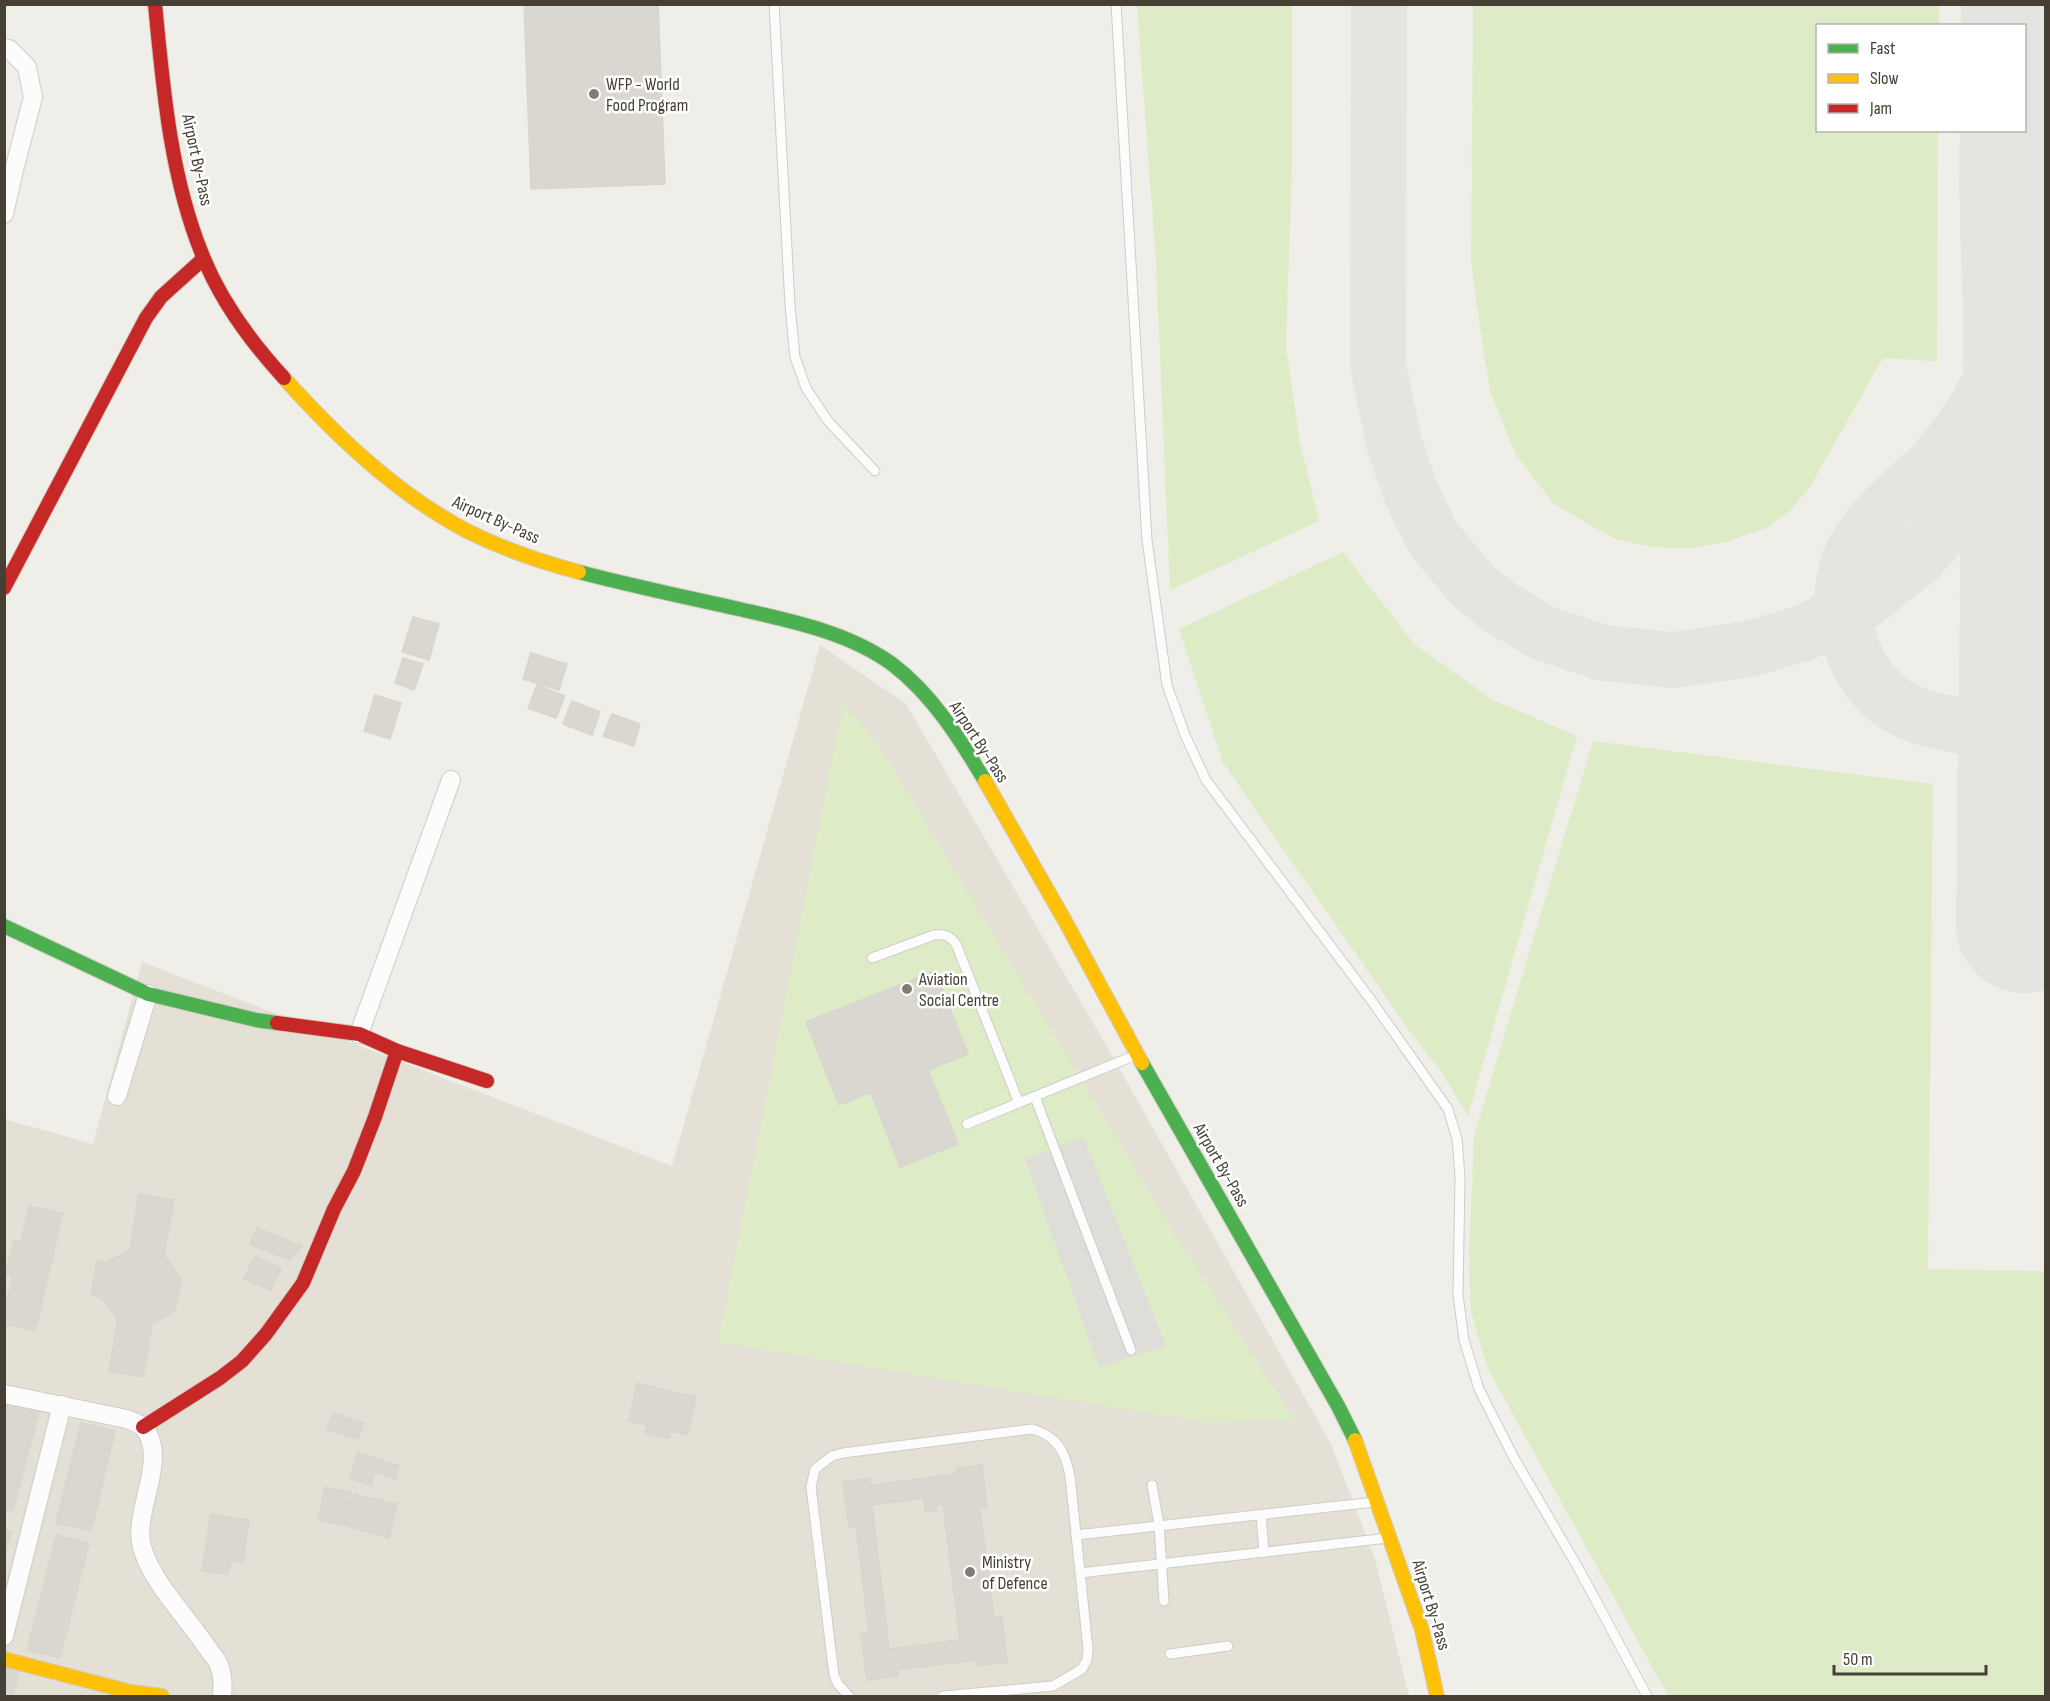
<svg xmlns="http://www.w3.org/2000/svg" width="2050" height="1701" font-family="'Sofia Sans Condensed',sans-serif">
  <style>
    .residential { fill: #e5e0d5 }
    .green { fill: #ddecc6 }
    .parking { fill: #dfddd8 }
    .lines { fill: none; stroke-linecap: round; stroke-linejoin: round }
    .taxiway { stroke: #e4e4e0; stroke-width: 56 }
    .runway { stroke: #e4e4e0; stroke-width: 136 }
    .building { fill: #dad7d0; stroke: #d8d5ce; stroke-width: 1.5; fill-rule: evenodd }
    .lane-casing { stroke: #ceccc6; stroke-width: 11 }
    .street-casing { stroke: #ceccc6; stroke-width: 20 }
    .fast-casing { stroke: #d0cbbe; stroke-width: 16 }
    .slow-casing { stroke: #d0cbbe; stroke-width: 16 }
    .jam-casing { stroke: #d0cbbe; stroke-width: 16 }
    .lane { stroke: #fdfcfc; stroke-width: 9 }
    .street { stroke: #fdfcfc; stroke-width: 18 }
    .fast { stroke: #4caf50; stroke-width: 14 }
    .slow { stroke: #ffc107; stroke-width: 14 }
    .jam { stroke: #c62828; stroke-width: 14 }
    .poi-dot { fill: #827c73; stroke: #fff; stroke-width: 2 }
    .labels { text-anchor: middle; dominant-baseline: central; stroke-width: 5; stroke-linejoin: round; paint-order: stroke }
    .poi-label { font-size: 18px; fill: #463f34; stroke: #fff; text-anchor: start }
    .street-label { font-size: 18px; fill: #463f34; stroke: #fff }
  </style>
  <rect width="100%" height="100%" fill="#f0eee8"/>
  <!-- residential -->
  <polygon class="residential" points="820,645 906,704 1105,1043 1331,1444 1375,1559 1409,1696 5,1696 4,1119 93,1144 142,962 672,1166"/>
  <!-- green -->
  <g class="green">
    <polygon points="1137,5 1292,5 1292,165 1286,346 1300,442 1319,521 1170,590 1156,264"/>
    <polygon points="1473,5 1939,5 1939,25 1818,26 1818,130 1938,131 1937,361 1883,358 1811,485 1790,511 1766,528 1726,542 1693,548 1651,547 1613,538 1554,504 1516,455 1490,391 1480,327 1471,261"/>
    <polygon points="1343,552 1414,644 1493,700 1577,736 1468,1116 1442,1073 1408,1029 1223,763 1179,629"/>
    <polygon points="843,704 879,745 1174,1233 1295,1420 1203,1422 718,1342"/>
    <polygon points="1593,741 1933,784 1928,1269 2045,1271 2045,1696 1668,1696 1487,1367 1471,1313 1469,1256 1474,1136"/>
  </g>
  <!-- parking -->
  <polygon class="parking" points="1083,1137 1166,1346 1099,1367 1025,1159"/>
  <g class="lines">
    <!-- taxiway -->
    <g class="taxiway">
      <polyline points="1379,4 1378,365 1394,443 1411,493 1433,538 1473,586 1501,608 1543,633 1604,653 1674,660 1749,649 1804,633 1864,601 1917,559 1953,519 1974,492 1993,455 2012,404 2031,321"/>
      <path d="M 2027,187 C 2026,214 2027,242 2024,269 C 2016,342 1982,410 1934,464 C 1925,474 1914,482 1904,492 C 1880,513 1854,540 1846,572 C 1834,619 1855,678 1896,705 C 1911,714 1926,719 1942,722 C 1950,723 1958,726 1965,726 C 1987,726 2027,709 2046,697"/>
      <polyline points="2030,400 2046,470"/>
    </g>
    <!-- runway -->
    <polyline class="runway" points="2024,925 2031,321 2027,187 2029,4"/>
  </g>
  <!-- building -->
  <g class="building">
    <polygon points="524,4 658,4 665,184 531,189"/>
    <polygon points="413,617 439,624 429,660 402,652"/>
    <polygon points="531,653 567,664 559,690 523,679"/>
    <polygon points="403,658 423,664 414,690 395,683"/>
    <polygon points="537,685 565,696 556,718 528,708"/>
    <polygon points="375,695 401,703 390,739 364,731"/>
    <polygon points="572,701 600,712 592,735 563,724"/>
    <polygon points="612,714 640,724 634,746 603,736"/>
    <polygon points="935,971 968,1054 928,1070 958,1144 900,1167 871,1092 839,1105 806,1022"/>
    <polygon points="139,1194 174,1200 164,1255 181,1279 175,1310 152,1324 143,1377 109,1371 118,1320 101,1297 91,1295 97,1261 106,1263 130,1250"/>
    <polygon points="29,1206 63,1213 35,1331 4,1324 4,1312 13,1276 6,1274 14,1240 21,1242"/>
    <polygon points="257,1228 302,1246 290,1260 250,1244"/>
    <polygon points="255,1256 281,1268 271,1290 244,1279"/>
    <polygon points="637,1383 696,1397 687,1435 670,1431 669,1438 645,1433 647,1425 629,1421"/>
    <polygon points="4,1399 40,1407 13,1511 4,1509"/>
    <polygon points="333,1413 364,1423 358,1439 327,1429"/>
    <polygon points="81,1423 115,1431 91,1531 56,1523"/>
    <polygon points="358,1452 399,1466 395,1479 375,1472 371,1485 350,1478"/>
    <path d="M 982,1465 L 987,1507 L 980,1508 L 994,1617 L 1002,1616 L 1007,1662 L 977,1666 L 976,1660 L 897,1670 L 898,1676 L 867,1680 L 861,1634 L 869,1633 L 856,1527 L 849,1528 L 843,1482 L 870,1478 L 871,1485 L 956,1474 L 956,1468 ZM 924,1498 L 925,1512 L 937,1511 L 936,1505 L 943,1504 L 960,1640 L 889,1649 L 872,1505 Z"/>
    <polygon points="325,1487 351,1492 344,1525 318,1520"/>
    <polygon points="354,1494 397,1504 389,1538 344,1525"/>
    <polygon points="211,1514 249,1520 243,1562 231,1561 228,1574 202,1571"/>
    <polygon points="4,1530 11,1531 4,1556"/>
    <polygon points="56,1535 89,1543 60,1658 27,1650"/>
    <polygon points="4,1664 20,1668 13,1696 4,1695"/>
  </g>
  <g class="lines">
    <defs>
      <g id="lane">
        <polyline points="774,4 790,305 795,357 806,388 828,421 875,471"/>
        <polyline points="1116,4 1147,540 1167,685 1185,735 1206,780 1371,1000 1448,1109 1457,1139 1460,1176 1458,1295 1464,1340 1479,1389 1514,1458 1580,1571 1647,1696"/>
        <path d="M 872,958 L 934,935 C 945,934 949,935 956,944 L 1019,1103"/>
        <polyline points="1035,1097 1131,1350"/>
        <polyline points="967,1124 1136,1055"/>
        <polyline points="1152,1485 1159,1525 1164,1601"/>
        <polyline points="1261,1515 1264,1552"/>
        <polyline points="1076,1535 1375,1502"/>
        <polyline points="1080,1573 1388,1538"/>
        <polyline points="1170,1654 1228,1646"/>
        <path d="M 849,1696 L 838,1684 L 834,1675 L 811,1487 L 815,1469 L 832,1456 L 843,1453 L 1032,1429 C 1057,1436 1065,1451 1070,1476 L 1088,1649 L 1087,1660 L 1082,1669 L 1053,1686 L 943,1696"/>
      </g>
      <g id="street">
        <polyline points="4,48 9,49 27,67 33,97 14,170 4,214"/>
        <polyline points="359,1034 451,780"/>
        <polyline points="117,1096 148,994"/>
        <path d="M 4,1394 L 127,1419 C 132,1421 140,1424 143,1427 C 170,1457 132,1512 142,1547 C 151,1581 186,1616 206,1646 C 210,1652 216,1658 219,1665 C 223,1675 223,1686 222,1696"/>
        <polyline points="4,1636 62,1405"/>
      </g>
      <g id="fast">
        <path d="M 579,572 C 632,586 685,597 739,609 C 791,621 848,632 892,664 C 932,694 960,739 985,781"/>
        <polyline points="4,926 148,994 256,1020 277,1023"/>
        <polyline points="1142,1063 1338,1406 1355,1440"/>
      </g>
      <g id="slow">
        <path d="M 284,378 C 337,437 397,494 467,531 C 503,549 541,562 579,572"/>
        <polyline points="985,781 1065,921 1142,1063"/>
        <polyline points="1355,1440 1422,1630 1437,1696"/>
        <polyline points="4,1659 131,1692 162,1696"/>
      </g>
      <g id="jam">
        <path d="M 155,4 C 163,87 170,175 202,254 C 220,300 251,342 284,378"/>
        <polyline points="4,588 146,318 161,297 203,259"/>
        <polyline points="277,1023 359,1034 397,1051 487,1081"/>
        <polyline points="143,1427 220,1378 242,1361 266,1334 303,1283 334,1209 354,1171 375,1117 397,1051"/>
      </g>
    </defs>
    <!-- lane casing -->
    <use href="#lane" class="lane-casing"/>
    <!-- street casing -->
    <use href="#street" class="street-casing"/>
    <!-- fast casing -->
    <use href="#fast" class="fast-casing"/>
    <!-- slow casing -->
    <use href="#slow" class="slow-casing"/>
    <!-- jam casing -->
    <use href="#jam" class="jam-casing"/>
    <!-- lane -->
    <use href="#lane" class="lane"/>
    <!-- street -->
    <use href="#street" class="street"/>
    <!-- fast -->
    <use href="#fast" class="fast"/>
    <!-- slow -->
    <use href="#slow" class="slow"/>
    <!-- jam -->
    <use href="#jam" class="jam"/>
  </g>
  <!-- markers -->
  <g class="poi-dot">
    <circle cx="594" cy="94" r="6"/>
    <circle cx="907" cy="989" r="6"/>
    <circle cx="970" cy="1572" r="6"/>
  </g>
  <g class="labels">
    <!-- poi labels -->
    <g class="poi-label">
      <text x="606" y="84">WFP - World<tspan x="606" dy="21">Food Program</tspan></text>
      <text x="919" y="979">Aviation<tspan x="919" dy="21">Social Centre</tspan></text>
      <text x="982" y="1562">Ministry<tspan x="982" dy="21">of Defence</tspan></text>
    </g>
    <!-- street labels -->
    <g class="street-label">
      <text transform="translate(197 160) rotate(78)">Airport By-Pass</text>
      <text transform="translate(496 520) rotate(24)">Airport By-Pass</text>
      <text transform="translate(979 742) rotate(57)">Airport By-Pass</text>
      <text transform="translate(1221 1165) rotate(60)">Airport By-Pass</text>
      <text transform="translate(1431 1605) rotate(73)">Airport By-Pass</text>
    </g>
  </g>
  <!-- border -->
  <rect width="2050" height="1701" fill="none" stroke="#463f34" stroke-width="12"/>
  <!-- legend -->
  <rect x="1816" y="24" width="210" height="108" fill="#ffffff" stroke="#b5b2ae" stroke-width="1.5"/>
  <rect x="1828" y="44" width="30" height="9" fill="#4caf50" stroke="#b5b2ae" stroke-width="1.5"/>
  <text x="1870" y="54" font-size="18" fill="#463f34">Fast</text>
  <rect x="1828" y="74" width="30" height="9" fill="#ffc107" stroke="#b5b2ae" stroke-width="1.5"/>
  <text x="1870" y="84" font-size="18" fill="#463f34">Slow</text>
  <rect x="1828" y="104" width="30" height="9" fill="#c62828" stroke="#b5b2ae" stroke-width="1.5"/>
  <text x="1870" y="114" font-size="18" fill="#463f34">Jam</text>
  <!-- scale -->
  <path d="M1834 1665v9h152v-9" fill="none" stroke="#463f34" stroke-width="3"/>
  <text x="1843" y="1665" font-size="18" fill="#463f34" stroke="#ffffff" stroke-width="4.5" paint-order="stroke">50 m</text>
</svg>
